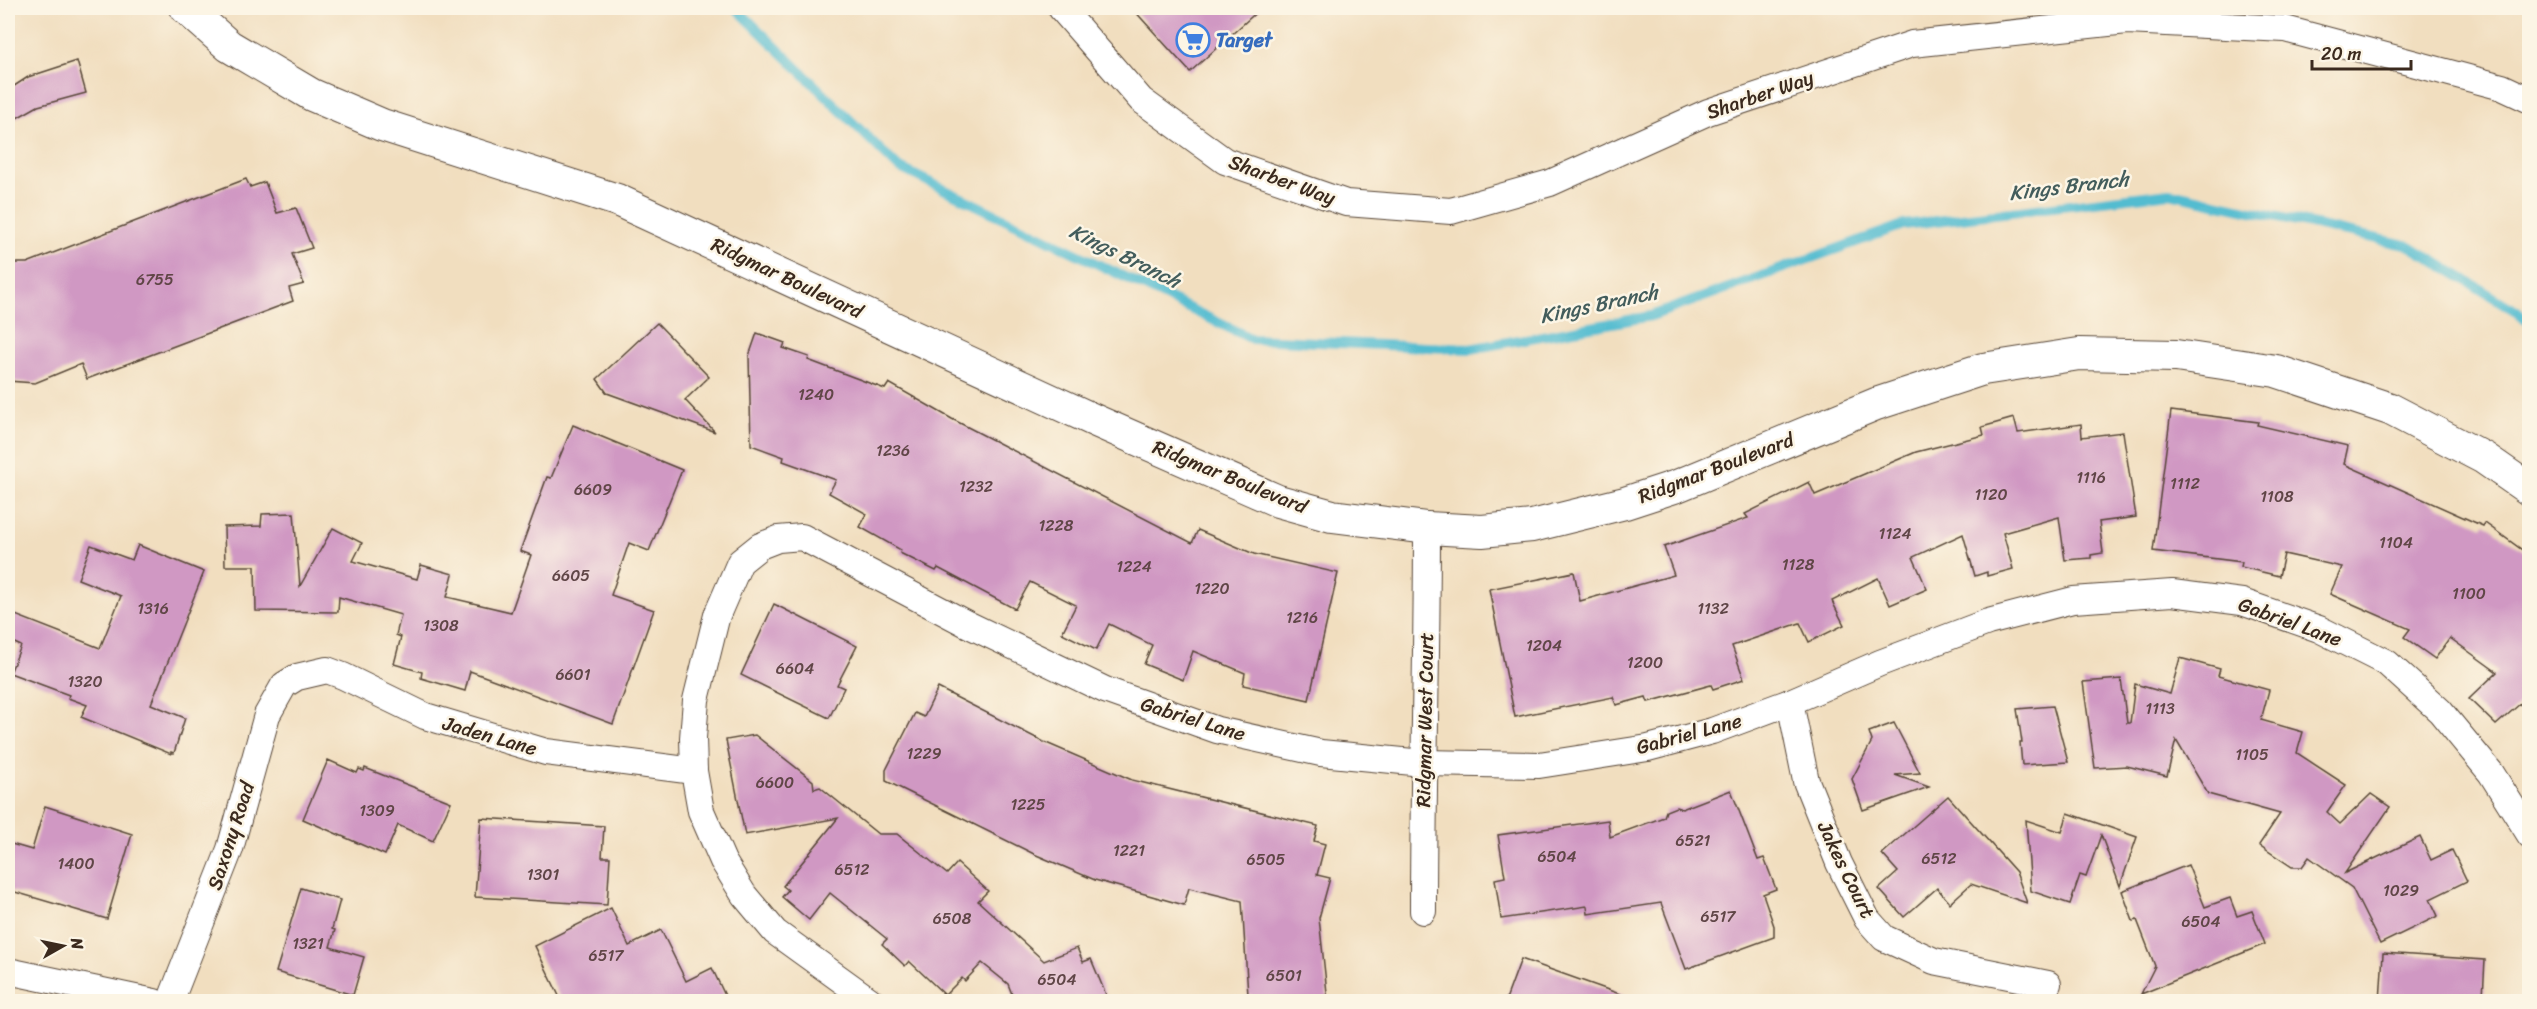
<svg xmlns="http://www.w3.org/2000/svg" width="2537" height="1009" font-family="Sriracha,sans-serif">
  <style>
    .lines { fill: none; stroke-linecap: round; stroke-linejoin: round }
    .stream { stroke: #53bcd0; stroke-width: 10 }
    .building { fill: #d098c3 }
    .minor-casing { stroke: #564536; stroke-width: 28 }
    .tertiary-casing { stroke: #564536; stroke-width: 34 }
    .minor { stroke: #fff; stroke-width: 26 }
    .tertiary { stroke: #fff; stroke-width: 32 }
    .labels { text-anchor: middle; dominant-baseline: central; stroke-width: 5; stroke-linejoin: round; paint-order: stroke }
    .number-label { font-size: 16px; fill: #604647 }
    .shop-label { font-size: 20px; font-weight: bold; fill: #366cbe; stroke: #fcf5e5; text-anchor: start }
    .street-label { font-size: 20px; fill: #3b2a1e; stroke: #fcf5e5 }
    .water-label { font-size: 21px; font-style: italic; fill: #435d5c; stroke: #fcf5e5 }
  </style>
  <rect width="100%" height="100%" fill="#fcf5e5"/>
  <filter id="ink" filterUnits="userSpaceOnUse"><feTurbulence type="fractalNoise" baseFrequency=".0167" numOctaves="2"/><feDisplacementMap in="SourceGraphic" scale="12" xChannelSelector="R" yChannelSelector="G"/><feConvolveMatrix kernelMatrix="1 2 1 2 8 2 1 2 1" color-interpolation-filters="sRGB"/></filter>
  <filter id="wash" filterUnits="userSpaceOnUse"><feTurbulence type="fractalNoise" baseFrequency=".008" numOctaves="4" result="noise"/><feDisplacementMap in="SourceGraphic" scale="24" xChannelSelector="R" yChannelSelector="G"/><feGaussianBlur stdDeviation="1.35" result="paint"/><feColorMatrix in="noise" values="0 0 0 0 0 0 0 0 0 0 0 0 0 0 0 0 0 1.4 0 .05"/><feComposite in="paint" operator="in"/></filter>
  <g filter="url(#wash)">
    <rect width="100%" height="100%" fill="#f1debf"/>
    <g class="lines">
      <!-- stream -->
      <polyline class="stream" points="736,8 898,167 1252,339 1470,349 1651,316 1903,225 2170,193 2410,246 2516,311 2530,324"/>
    </g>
    <g id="blocks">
      <!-- building -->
      <g class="building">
        <polygon points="1132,8 1261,8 1190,72"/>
        <polygon points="77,61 86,93 38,106 8,123 8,90 28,77"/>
        <polygon points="246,179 250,187 265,182 277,213 296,208 312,248 292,254 304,284 289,288 293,301 87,379 81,364 35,383 8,381 8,263 27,263"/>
        <polygon points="657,323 709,377 685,400 715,432 607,393 597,379"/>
        <polygon points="757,333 785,343 783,348 809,357 808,360 885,389 889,383 952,419 1192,543 1198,530 1254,554 1338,573 1309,700 1243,685 1245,673 1193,651 1183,680 1144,664 1152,645 1109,624 1096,650 1062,633 1076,605 1030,582 1015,609 938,568 936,571 900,553 901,550 860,527 867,514 829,493 836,480 783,461 784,457 751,445 749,356"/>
        <polygon points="2171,411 2258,422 2257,425 2348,446 2344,464 2483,526 2485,523 2529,555 2529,696 2496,725 2469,699 2497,672 2450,638 2435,659 2404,637 2410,629 2330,594 2342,567 2284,554 2279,576 2241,567 2242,562 2153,551"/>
        <polygon points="2014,418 2018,433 2081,424 2082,437 2123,432 2136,517 2099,522 2103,553 2091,555 2091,558 2065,560 2059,517 2003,533 2013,569 1987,576 1987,572 1975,576 1963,534 1913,557 1927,589 1890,605 1878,578 1832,601 1844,625 1809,642 1800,623 1732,646 1744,679 1713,689 1711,685 1648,702 1646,697 1616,705 1613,697 1515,717 1489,589 1574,572 1580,601 1674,575 1664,547 1748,518 1745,514 1809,482 1815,495 1916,452 1984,435 1982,427"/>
        <polygon points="573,425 682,470 649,551 629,543 611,595 654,610 613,724 470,671 465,691 421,678 422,672 394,664 401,637 396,635 401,615 339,597 338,612 256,611 255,566 225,566 224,527 261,526 262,514 294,513 300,586 333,528 362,543 353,561 417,579 421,565 453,574 447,597 511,612 531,555 520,551 547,477 551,478"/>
        <polygon points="91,545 132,560 138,545 204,572 151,704 185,718 174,753 171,752 171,754 81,717 87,705 68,698 69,695 10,673 21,646 8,640 8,612 100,648 121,596 78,579"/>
        <polygon points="774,604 857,646 837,685 844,688 829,718 741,675"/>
        <polygon points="2180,658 2220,669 2218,676 2269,690 2261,720 2303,732 2297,753 2346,785 2327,812 2340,824 2371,794 2390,807 2345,873 2420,837 2431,860 2452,850 2467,881 2430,899 2438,916 2380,944 2352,888 2309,857 2302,867 2292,867 2259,845 2280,814 2208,794 2176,740 2167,776 2127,766 2095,768 2083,682 2121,679 2127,723 2130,723 2135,684 2170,694"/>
        <polygon points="938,688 1044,742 1132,780 1318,826 1314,841 1325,844 1317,875 1330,878 1319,918 1328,1002 1252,1002 1252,995 1248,995 1242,901 1189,888 1184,905 1095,880 1034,854 886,781 886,770 915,713 924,717"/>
        <polygon points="2053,706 2068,762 2022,765 2020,742 2022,742 2017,709"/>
        <polygon points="1894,723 1920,773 1895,775 1929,787 1863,810 1852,779 1872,741 1869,732"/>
        <polygon points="755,735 813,781 814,789 820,787 878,834 897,834 947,874 957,863 988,891 978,901 1044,961 1077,948 1083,962 1091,959 1109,1002 1015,1002 1008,984 982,963 965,981 962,978 945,995 909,961 905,966 882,944 887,939 830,893 809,920 782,897 788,890 783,886 838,818 745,835 726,740"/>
        <polygon points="328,760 357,773 359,769 364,771 365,768 451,802 433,841 398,825 385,855 303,819"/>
        <polygon points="1731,790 1758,860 1764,858 1776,889 1763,894 1774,926 1774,937 1686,969 1661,903 1588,914 1587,906 1501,919 1495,879 1505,877 1498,835 1608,820 1610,837 1664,817 1666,811 1676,807 1682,809"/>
        <polygon points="1948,796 2016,872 2027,903 1971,884 1950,903 1937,888 1904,917 1879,889 1898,872 1882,854"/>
        <polygon points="45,806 132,834 107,919 8,890 8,843 32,850"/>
        <polygon points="2068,813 2137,837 2120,886 2101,835 2086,877 2080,875 2070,904 2031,891 2026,820 2062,832"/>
        <polygon points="481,818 604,826 602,857 610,857 607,905 475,897"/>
        <polygon points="2188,865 2205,907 2230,898 2237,916 2252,911 2265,944 2141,994 2155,966 2137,920 2133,921 2122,891"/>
        <polygon points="301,888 340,900 332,929 335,930 330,947 364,957 353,995 276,972"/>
        <polygon points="611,908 629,946 661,930 686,981 712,968 728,1002 562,1002 535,946"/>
        <polygon points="2383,953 2485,960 2483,996 2464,994 2464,1002 2380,1002"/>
        <polygon points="1521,959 1631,998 1630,1002 1505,1002"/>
      </g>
    </g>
  </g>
  <g filter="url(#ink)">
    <use href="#blocks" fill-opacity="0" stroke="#564536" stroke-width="1.5"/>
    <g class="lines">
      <defs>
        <g id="minor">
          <polyline points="1061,8 1141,100 1225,161 1346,203 1451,211 1550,183 1708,112 1912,44 2127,21 2285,29 2502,87 2530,100"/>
          <polyline points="1790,702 1806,781 1839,863 1867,919 1884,938 1934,961 2048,984"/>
          <path d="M 1423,911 C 1423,783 1427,656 1427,528"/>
          <polyline points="8,971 154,1002"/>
          <polyline points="170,1002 230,849 267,715 284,685 297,677 327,670 343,676 425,716 546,752 694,771"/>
          <polyline points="872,1002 775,932 744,895 723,861 701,811 694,771 693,738 696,700 717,615 740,562 760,546 778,539 802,537 967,624 1105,690 1217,730 1321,753 1423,763 1539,765 1648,748 1712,731 1790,702 1880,663 1988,622 2073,600 2172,593 2242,602 2319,629 2387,663 2440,711 2491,773 2530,835"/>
        </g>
        <polyline id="tertiary" points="186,8 229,46 312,95 382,125 617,200 1096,421 1278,501 1332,516 1427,528 1482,531 1532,526 1625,503 1677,486 1876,404 1983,369 2079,354 2176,356 2276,371 2390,409 2484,458 2530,490"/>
      </defs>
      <!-- minor casing -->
      <use href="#minor" class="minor-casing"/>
      <!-- tertiary casing -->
      <use href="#tertiary" class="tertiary-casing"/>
      <!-- minor -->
      <use href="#minor" class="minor"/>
      <!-- tertiary -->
      <use href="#tertiary" class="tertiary"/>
    </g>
  </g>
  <!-- icons -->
  <defs>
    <symbol id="supermarket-ring" viewBox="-11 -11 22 22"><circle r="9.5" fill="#fcf5e5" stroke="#3f7fe0" stroke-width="1.5"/><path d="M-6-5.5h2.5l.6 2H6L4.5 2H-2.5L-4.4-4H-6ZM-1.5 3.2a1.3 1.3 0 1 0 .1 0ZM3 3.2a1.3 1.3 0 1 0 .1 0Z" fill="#3f7fe0"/></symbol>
  </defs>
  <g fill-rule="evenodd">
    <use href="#supermarket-ring" x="1174" y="21" width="38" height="38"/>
  </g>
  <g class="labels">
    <!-- number labels -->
    <g class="number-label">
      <text x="155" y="279">6755</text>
      <text x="816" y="394">1240</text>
      <text x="893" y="450">1236</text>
      <text x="2091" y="477">1116</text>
      <text x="2185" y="483">1112</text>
      <text x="976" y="486">1232</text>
      <text x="593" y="489">6609</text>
      <text x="1991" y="494">1120</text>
      <text x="2277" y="496">1108</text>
      <text x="1056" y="525">1228</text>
      <text x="1895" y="533">1124</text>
      <text x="2396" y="542">1104</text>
      <text x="1798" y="564">1128</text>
      <text x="1134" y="566">1224</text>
      <text x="571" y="575">6605</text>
      <text x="1212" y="588">1220</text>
      <text x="2469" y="593">1100</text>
      <text x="153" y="608">1316</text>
      <text x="1713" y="608">1132</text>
      <text x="1302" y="617">1216</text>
      <text x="441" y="625">1308</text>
      <text x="1544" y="645">1204</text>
      <text x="1645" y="662">1200</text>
      <text x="795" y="668">6604</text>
      <text x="573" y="674">6601</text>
      <text x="85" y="681">1320</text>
      <text x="2160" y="708">1113</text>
      <text x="924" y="753">1229</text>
      <text x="2252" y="754">1105</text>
      <text x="775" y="782">6600</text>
      <text x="1028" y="804">1225</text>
      <text x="377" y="810">1309</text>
      <text x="1693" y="840">6521</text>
      <text x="1129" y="850">1221</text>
      <text x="1557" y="856">6504</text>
      <text x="1939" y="858">6512</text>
      <text x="1266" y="859">6505</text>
      <text x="76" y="863">1400</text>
      <text x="852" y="869">6512</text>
      <text x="543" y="874">1301</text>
      <text x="2401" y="890">1029</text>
      <text x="1718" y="916">6517</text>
      <text x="952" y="918">6508</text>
      <text x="2201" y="921">6504</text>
      <text x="308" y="943">1321</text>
      <text x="606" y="955">6517</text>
      <text x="1284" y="975">6501</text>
      <text x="1057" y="979">6504</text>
    </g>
    <!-- shop labels -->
    <g class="shop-label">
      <text x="1216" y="40">Target</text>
    </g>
    <!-- street labels -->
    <g class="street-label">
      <text transform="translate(1760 95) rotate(-19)">Sharber Way</text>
      <text transform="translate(1282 180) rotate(20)">Sharber Way</text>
      <text transform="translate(787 278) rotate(25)">Ridgmar Boulevard</text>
      <text transform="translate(1716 468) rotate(-21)">Ridgmar Boulevard</text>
      <text transform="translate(1230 477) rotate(22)">Ridgmar Boulevard</text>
      <text transform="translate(2290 622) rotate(20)">Gabriel Lane</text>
      <text transform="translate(1193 719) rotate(17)">Gabriel Lane</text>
      <text transform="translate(1425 720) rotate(-89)">Ridgmar West Court</text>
      <text transform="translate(1689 734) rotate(-15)">Gabriel Lane</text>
      <text transform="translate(490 736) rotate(16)">Jaden Lane</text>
      <text transform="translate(231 836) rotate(-72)">Saxony Road</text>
      <text transform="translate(1846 870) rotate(64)">Jakes Court</text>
    </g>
    <!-- water labels -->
    <g class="water-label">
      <text transform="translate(2069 186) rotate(-7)">Kings Branch</text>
      <text transform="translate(1125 256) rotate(26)">Kings Branch</text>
      <text transform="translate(1599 304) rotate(-12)">Kings Branch</text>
    </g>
  </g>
  <!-- margin -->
  <rect width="2537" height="1009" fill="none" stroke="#fcf5e5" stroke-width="30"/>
  <!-- north arrow -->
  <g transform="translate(63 946) rotate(81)" stroke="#fcf5e5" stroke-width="4.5" paint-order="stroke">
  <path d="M0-4.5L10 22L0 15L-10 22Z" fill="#3b2a1e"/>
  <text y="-9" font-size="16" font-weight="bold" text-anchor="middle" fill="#3b2a1e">N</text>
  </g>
  <!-- scale -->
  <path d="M2312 60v9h99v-9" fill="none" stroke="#3b2a1e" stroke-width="3"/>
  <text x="2321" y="60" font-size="18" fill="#3b2a1e" stroke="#fcf5e5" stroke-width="4.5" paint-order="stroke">20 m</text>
</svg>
